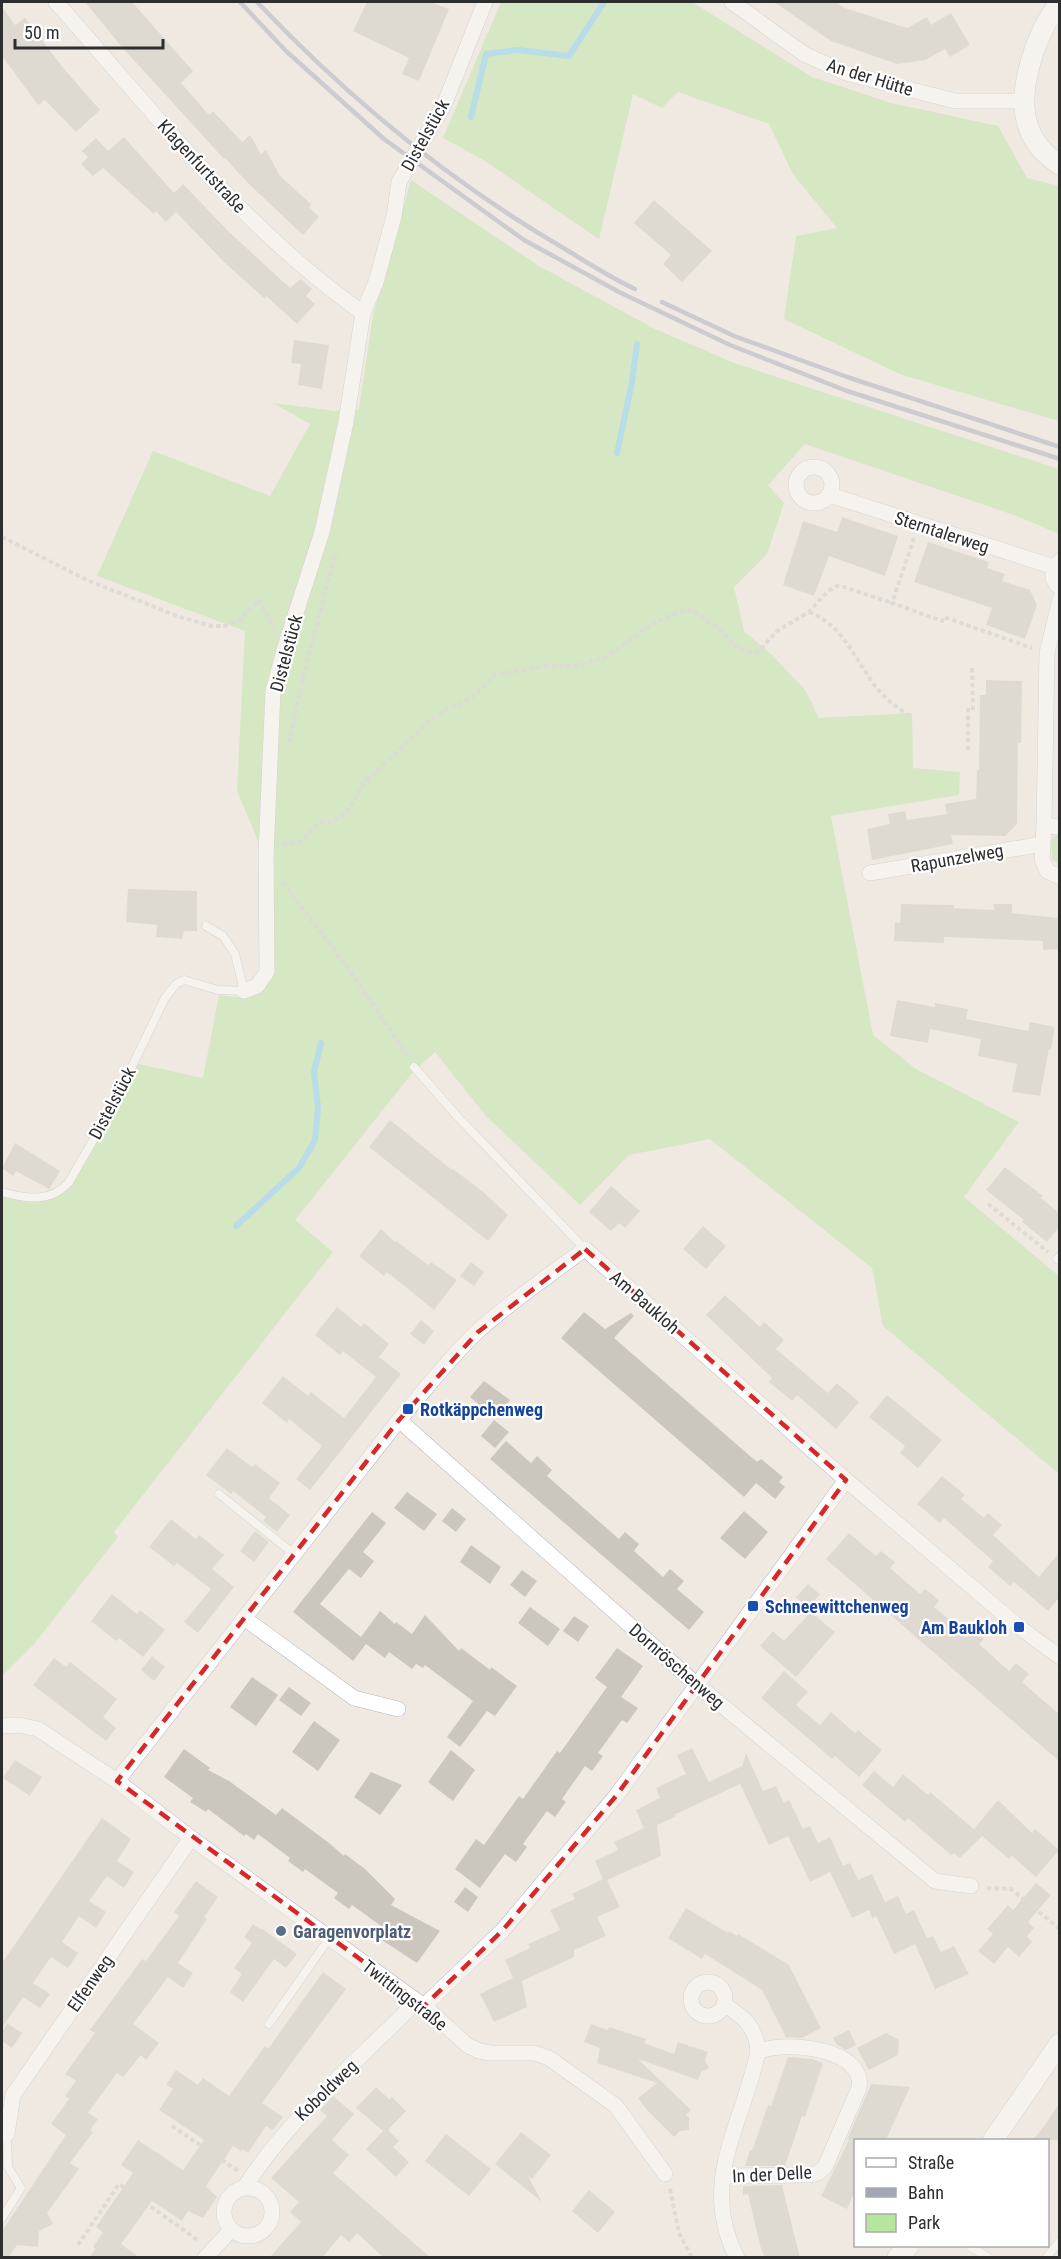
<svg xmlns="http://www.w3.org/2000/svg" width="1061" height="2259" font-family="'Roboto Condensed',sans-serif">
  <style>
    .green { fill: #b6e59e }
    .lines { fill: none; stroke-linecap: round; stroke-linejoin: round }
    .stream { stroke: #75cff0; stroke-width: 6 }
    .building { fill: #cbc7bf }
    .service-casing { stroke: #b4b7c1; stroke-width: 9 }
    .minor-casing { stroke: #b4b7c1; stroke-width: 16 }
    .tertiary-casing { stroke: #b4b7c1; stroke-width: 21 }
    .path { stroke: #c9c9c9; stroke-width: 4; stroke-dasharray: 4.5 3; stroke-linecap: butt }
    .service { stroke: #fff; stroke-width: 8 }
    .minor { stroke: #fff; stroke-width: 15 }
    .tertiary { stroke: #fff; stroke-width: 20 }
    .rail { stroke: #a3a6b8; stroke-width: 4.5 }
    .marked { fill: none; stroke: #d62828; stroke-width: 4.5; stroke-dasharray: 12 8; stroke-linejoin: round }
    .transit-dot { fill: #1a4fb4; stroke: #fff; stroke-width: 2 }
    .service-dot { fill: #5c6f8a; stroke: #fff; stroke-width: 2 }
    .labels { text-anchor: middle; dominant-baseline: central; stroke-width: 4.5; stroke-linejoin: round; paint-order: stroke }
    .street-label { font-size: 18px; fill: #2e2e2e; stroke: #fff }
    .transit-label { font-size: 18px; font-weight: bold; fill: #164399; stroke: #fff; text-anchor: start }
    .service-label { font-size: 18px; font-weight: bold; fill: #4e5e75; stroke: #fff; text-anchor: start }
  </style>
  <rect width="100%" height="100%" fill="#efe9e1"/>
  <!-- green -->
  <g class="green">
    <polygon points="501,2 692,2 812,77 891,103 998,126 1027,178 1059,186 1059,421 902,375 784,319 796,236 837,228 793,174 769,124 678,92 662,108 633,94 599,239 482,159 443,138"/>
    <polygon points="411,180 539,266 653,328 734,363 1059,469 1059,534 1014,515 805,444 768,485 784,503 767,554 734,587 744,631 772,655 806,691 819,718 912,713 913,768 960,772 959,795 831,816 873,1035 916,1069 1019,1122 964,1197 1059,1276 1059,1474 883,1326 872,1268 710,1139 629,1155 580,1205 486,1116 435,1052 413,1072 295,1220 333,1252 114,1532 118,1537 34,1644 2,1676 2,1192 17,1197 60,1192 134,1063 203,1078 219,995 236,997 249,996 258,991 269,982 273,967 273,876 237,791 245,631 97,576 153,451 270,496 310,424 273,403 336,411 359,409 373,315"/>
    <polygon points="1059,835 1059,864 1052,859 1051,841 1054,836"/>
  </g>
  <g class="lines">
    <!-- stream -->
    <g class="stream">
      <polyline points="471,117 486,54 518,50 569,56 604,2"/>
      <polyline points="617,453 632,382 637,344"/>
      <polyline points="236,1226 299,1168 315,1140 318,1108 314,1072 321,1043"/>
    </g>
  </g>
  <!-- building -->
  <g class="building">
    <polygon points="85,2 132,2 193,71 181,83 209,115 213,111 242,142 250,135 261,154 266,150 280,176 311,204 309,207 319,217 303,235 247,182 225,158 224,159 121,46"/>
    <polygon points="367,2 430,2 449,9 419,81 402,74 409,58 353,31"/>
    <polygon points="774,2 835,2 845,8 907,28 927,17 931,25 951,13 970,45 950,57 945,49 925,60 897,64 831,41"/>
    <polygon points="2,7 15,25 25,18 64,69 100,110 76,132 45,100 38,105 2,56"/>
    <polygon points="124,137 174,193 183,184 229,232 290,288 301,279 312,289 306,296 315,304 297,324 266,296 265,299 224,262 176,212 166,222 156,211 154,214 103,168 93,176 81,164 88,157 82,151 96,138 108,151"/>
    <polygon points="654,200 712,251 682,282 663,264 671,255 634,223"/>
    <polygon points="294,340 329,345 322,389 298,385 301,364 291,363"/>
    <polygon points="842,517 898,536 885,576 829,556 814,596 783,585 803,521 837,532"/>
    <polygon points="928,542 989,562 987,568 1005,574 1002,581 1030,590 1037,605 1025,639 986,625 992,608 914,582"/>
    <polygon points="986,680 1022,681 1021,743 1018,743 1017,824 1005,836 951,835 953,844 872,860 867,829 890,824 888,814 905,811 907,820 947,814 945,804 976,799 977,770 979,770 980,695 986,695"/>
    <polygon points="128,889 197,891 197,931 184,931 182,939 156,937 157,925 126,922"/>
    <polygon points="901,904 954,905 954,908 994,910 994,904 1012,904 1012,913 1059,918 1059,949 1043,950 1043,941 944,937 944,943 894,941 895,922 900,923"/>
    <polygon points="897,1000 935,1007 935,1003 968,1009 966,1019 1028,1031 1030,1022 1055,1027 1051,1050 1049,1049 1040,1096 1012,1092 1017,1064 978,1056 981,1039 930,1029 928,1043 890,1036"/>
    <polygon points="390,1120 452,1170 453,1169 481,1190 508,1215 488,1241 369,1147"/>
    <polygon points="15,1143 60,1171 49,1189 16,1171 13,1176 2,1168"/>
    <polygon points="1005,1167 1043,1196 1041,1198 1059,1213 1059,1227 1047,1242 1022,1222 1024,1220 986,1190"/>
    <polygon points="611,1186 640,1211 625,1228 619,1223 611,1231 589,1212"/>
    <polygon points="703,1226 726,1246 706,1269 683,1249"/>
    <polygon points="381,1229 395,1242 396,1241 428,1265 431,1262 457,1280 434,1310 387,1272 384,1276 359,1256"/>
    <polygon points="471,1262 484,1272 474,1286 460,1276"/>
    <polygon points="725,1295 760,1327 764,1322 784,1340 776,1349 828,1393 837,1383 859,1402 836,1429 797,1395 792,1401 769,1382 772,1378 706,1315"/>
    <polygon points="337,1307 361,1327 364,1323 389,1344 379,1357 401,1374 310,1490 296,1479 322,1446 289,1419 287,1423 262,1403 283,1376 308,1396 311,1392 344,1418 376,1377 343,1351 340,1355 315,1335"/>
    <polygon points="584,1312 605,1329 631,1313 634,1316 614,1338 757,1462 761,1459 783,1477 779,1482 785,1487 775,1499 756,1483 744,1497 561,1338"/>
    <polygon points="421,1320 434,1331 424,1345 410,1334"/>
    <polygon points="484,1381 510,1400 495,1418 470,1397"/>
    <polygon points="887,1395 942,1440 918,1468 900,1453 905,1446 869,1417"/>
    <polygon points="494,1420 509,1432 495,1448 481,1436"/>
    <polygon points="506,1441 531,1463 537,1456 552,1470 547,1476 619,1539 625,1532 639,1544 634,1551 663,1577 670,1569 684,1581 677,1589 704,1612 689,1630 490,1459"/>
    <polygon points="227,1448 252,1467 255,1464 280,1483 269,1498 290,1515 277,1532 263,1521 266,1517 233,1491 231,1494 206,1475"/>
    <polygon points="942,1476 965,1495 961,1499 984,1518 988,1513 1002,1525 993,1535 1039,1577 1059,1553 1059,1598 1048,1611 1014,1582 1010,1586 988,1567 993,1561 944,1518 940,1523 917,1504"/>
    <polygon points="407,1492 437,1514 424,1531 394,1508"/>
    <polygon points="452,1508 466,1519 456,1532 442,1521"/>
    <polygon points="744,1511 768,1532 745,1559 720,1538"/>
    <polygon points="372,1512 386,1523 363,1552 374,1561 361,1578 349,1569 320,1604 361,1637 380,1611 395,1624 396,1622 412,1634 425,1615 459,1651 461,1648 490,1670 491,1667 517,1686 495,1716 487,1711 460,1747 447,1737 473,1701 425,1665 423,1668 416,1664 412,1669 389,1652 385,1658 366,1644 353,1661 293,1612"/>
    <polygon points="171,1519 196,1539 199,1535 224,1555 212,1569 234,1587 198,1633 184,1622 211,1589 177,1563 174,1566 149,1547"/>
    <polygon points="255,1531 269,1542 254,1562 240,1551"/>
    <polygon points="849,1533 876,1556 881,1551 895,1562 890,1568 920,1594 925,1589 932,1594 939,1601 934,1607 965,1632 970,1627 984,1639 979,1644 1009,1671 1016,1663 1029,1674 1022,1682 1059,1714 1059,1761 826,1559"/>
    <polygon points="471,1545 501,1567 490,1584 460,1562"/>
    <polygon points="522,1570 537,1581 525,1597 510,1585"/>
    <polygon points="808,1584 820,1594 808,1608 796,1597"/>
    <polygon points="112,1594 137,1614 140,1610 165,1630 143,1657 119,1638 116,1641 91,1621"/>
    <polygon points="530,1607 560,1629 548,1646 518,1623"/>
    <polygon points="811,1612 835,1632 796,1677 760,1646 773,1631 784,1641"/>
    <polygon points="574,1616 589,1626 578,1642 563,1631"/>
    <polygon points="617,1648 643,1666 621,1697 638,1708 627,1723 622,1720 598,1753 603,1756 592,1771 585,1766 562,1799 566,1802 555,1817 547,1811 523,1844 527,1847 516,1862 505,1854 480,1888 455,1869 476,1839 484,1845 519,1796 523,1799 557,1751 560,1753 607,1687 595,1678"/>
    <polygon points="152,1656 165,1667 154,1681 141,1670"/>
    <polygon points="54,1658 66,1667 70,1662 117,1699 103,1717 116,1728 106,1741 33,1685"/>
    <polygon points="784,1671 808,1692 796,1705 820,1725 831,1712 855,1733 858,1730 882,1750 859,1777 835,1756 832,1759 761,1698"/>
    <polygon points="252,1677 278,1695 256,1726 230,1707"/>
    <polygon points="289,1687 311,1703 301,1716 279,1700"/>
    <polygon points="314,1721 340,1740 318,1771 292,1752"/>
    <polygon points="692,1748 709,1782 742,1766 746,1753 763,1791 776,1786 784,1803 789,1800 803,1829 810,1826 818,1843 830,1837 843,1866 850,1863 858,1880 872,1874 885,1902 898,1896 906,1914 914,1910 927,1938 933,1936 941,1952 954,1946 969,1974 935,1989 915,1944 894,1954 876,1916 872,1918 869,1910 852,1918 830,1872 810,1882 788,1836 769,1845 740,1784 674,1815 677,1816 657,1825 661,1856 607,1880 620,1907 597,1917 606,1936 574,1950 574,1957 522,1981 527,2007 494,2022 480,1994 513,1978 505,1960 530,1948 528,1944 560,1930 550,1910 575,1899 572,1894 603,1879 595,1861 618,1850 614,1842 644,1828 636,1810 660,1798 656,1788 686,1774 677,1755"/>
    <polygon points="184,1749 210,1768 208,1770 229,1781 276,1815 282,1808 329,1843 344,1856 345,1854 365,1869 395,1899 391,1905 440,1931 417,1963 374,1935 381,1926 352,1905 349,1909 334,1898 338,1893 305,1869 303,1872 295,1866 288,1861 290,1858 258,1834 254,1840 246,1834 244,1836 208,1809 206,1812 190,1802 193,1798 164,1777"/>
    <polygon points="451,1750 475,1770 453,1801 428,1782"/>
    <polygon points="15,1760 42,1777 30,1796 3,1778"/>
    <polygon points="874,1771 893,1787 903,1774 928,1795 930,1792 982,1836 960,1858 954,1853 951,1855 908,1818 905,1822 862,1785"/>
    <polygon points="371,1772 402,1785 380,1815 354,1797"/>
    <polygon points="998,1800 1032,1833 1035,1829 1059,1850 1036,1877 1012,1856 1009,1859 974,1829"/>
    <polygon points="102,1818 131,1839 117,1861 134,1872 124,1888 107,1876 89,1901 106,1912 96,1928 79,1916 62,1942 78,1953 68,1968 51,1957 33,1983 50,1994 40,2008 23,1997 2,2028 2,1963"/>
    <polygon points="196,1881 218,1897 204,1917 207,1919 178,1963 193,1973 183,1988 168,1977 133,2024 159,2043 146,2060 141,2055 123,2077 117,2073 88,2113 98,2119 90,2130 93,2132 70,2163 79,2169 47,2213 53,2224 39,2231 38,2247 17,2245 8,2258 2,2258 2,2231 66,2135 51,2124 69,2099 65,2096 76,2081 65,2074 95,2033 90,2030 142,1959 146,1961 179,1916 174,1912"/>
    <polygon points="1036,1883 1051,1895 1028,1922 1034,1928 1027,1936 1032,1942 1019,1957 1008,1947 994,1964 978,1951 993,1934 987,1929 1008,1905 1013,1910"/>
    <polygon points="465,1887 478,1897 468,1912 454,1902"/>
    <polygon points="686,1908 728,1933 729,1931 737,1936 738,1934 789,1965 821,2028 802,2038 786,2037 762,1990 705,1954 702,1959 668,1938"/>
    <polygon points="253,1924 260,1929 261,1928 297,1954 286,1968 274,1959 243,2002 230,1992 242,1974 234,1968 252,1943 244,1937"/>
    <polygon points="323,1972 346,1989 262,2103 283,2117 273,2130 266,2126 248,2153 242,2149 241,2151 233,2146 206,2186 217,2197 203,2218 188,2211 182,2221 152,2201 121,2244 140,2258 89,2258 95,2249 93,2247 103,2232 96,2227 133,2173 121,2165 138,2140 183,2170 204,2140 159,2110 173,2089 166,2085 176,2070 198,2085 203,2078 229,2096 265,2046 268,2049"/>
    <polygon points="7,2023 22,2033 12,2048 2,2041 2,2032"/>
    <polygon points="591,2024 608,2030 609,2027 646,2039 644,2043 674,2054 678,2042 708,2052 705,2060 709,2068 701,2072 698,2080 638,2059 691,2110 686,2115 689,2118 689,2130 680,2131 674,2137 647,2110 638,2098 657,2083 597,2063 600,2048 584,2042"/>
    <polygon points="849,2030 856,2045 846,2050 837,2045 833,2038"/>
    <polygon points="886,2033 899,2040 898,2055 869,2070 857,2048"/>
    <polygon points="788,2057 812,2059 823,2063 805,2117 802,2116 785,2166 745,2166 750,2150 752,2151 768,2105 771,2106"/>
    <polygon points="871,2084 910,2087 886,2140 855,2140 855,2191 847,2209 821,2196 849,2140 847,2140"/>
    <polygon points="376,2087 390,2100 392,2097 406,2111 388,2130 399,2141 393,2147 409,2162 396,2177 366,2149 383,2131 356,2108"/>
    <polygon points="333,2096 354,2114 332,2140 349,2155 333,2173 431,2258 384,2258 357,2233 349,2242 341,2235 322,2258 269,2258 301,2222 290,2212 299,2202 271,2178 327,2116 320,2110"/>
    <polygon points="1059,2104 1059,2140 1033,2140 1045,2125"/>
    <polygon points="521,2132 551,2155 532,2179 528,2176 542,2202 495,2164"/>
    <polygon points="446,2134 491,2169 469,2196 425,2161"/>
    <polygon points="782,2185 788,2210 800,2258 765,2258 761,2249 748,2194 743,2195 743,2186"/>
    <polygon points="589,2190 615,2212 598,2233 572,2211"/>
  </g>
  <g class="lines">
    <defs>
      <g id="service">
        <polyline points="414,1067 457,1116 585,1249"/>
        <path d="M 2,1192 C 26,1199 51,1203 69,1182 L 114,1104 L 165,998 L 176,984 L 184,980 L 218,990 L 244,991 L 235,954 L 223,936 L 206,926"/>
        <polyline points="1057,1259 1060,1256"/>
        <polyline points="219,1494 294,1554"/>
        <polyline points="269,2024 330,1937"/>
        <polyline points="2,2218 21,2188 8,2167 7,2134"/>
        <polyline points="969,2246 989,2258"/>
        <polyline points="1046,2258 1060,2241"/>
      </g>
      <g id="minor">
        <path d="M 56,2 C 153,111 243,229 363,313"/>
        <polyline points="732,2 804,54 846,73 955,101 1025,101"/>
        <circle cx="814" cy="485" r="18"/>
        <polyline points="830,495 1054,567"/>
        <path d="M 1060,561 C 1051,569 1050,580 1060,588"/>
        <polyline points="1044,826 1047,653 1060,599"/>
        <polyline points="1060,827 1044,826 1042,859 1047,871 1060,877"/>
        <polyline points="870,873 1043,844"/>
        <polyline points="244,991 257,986 267,972 266,855 273,691 285,647 322,532 346,422 363,313 376,282 394,216 399,182 444,105 485,2"/>
        <polyline points="399,1420 696,1684 885,1840 935,1881 971,1886"/>
        <polyline points="244,1618 354,1698 398,1709"/>
        <polyline points="2,1726 19,1725 38,1729 117,1781 191,1838 424,2006 467,2045 479,2051 491,2053 534,2053 549,2058 616,2106 665,2174"/>
        <path d="M 117,1781 L 399,1420 C 425,1390 450,1357 479,1330 C 512,1301 549,1275 585,1249 L 846,1480 L 1019,1627 L 1060,1657"/>
        <circle cx="708" cy="1999" r="17"/>
        <path d="M 725,2005 C 744,2017 756,2027 758,2051 C 743,2125 698,2182 737,2258"/>
        <polyline points="424,2006 502,1931 616,1796 846,1480"/>
        <polyline points="7,2134 13,2095 191,1838"/>
        <path d="M 723,2176 L 810,2175 L 818,2173 L 825,2167 L 859,2088 C 865,2053 806,2045 781,2047 C 773,2047 765,2050 758,2051"/>
        <circle cx="248" cy="2212" r="24"/>
        <path d="M 244,2188 C 291,2115 357,2062 417,2001"/>
        <polyline points="205,2258 231,2230"/>
      </g>
      <g id="tertiary">
        <path d="M 1060,2 C 1037,31 1016,89 1028,126 C 1033,143 1045,155 1060,165"/>
        <polyline points="993,2140 1060,2043"/>
        <polyline points="897,2258 909,2246"/>
      </g>
    </defs>
    <!-- service casing -->
    <use href="#service" class="service-casing"/>
    <!-- minor casing -->
    <use href="#minor" class="minor-casing"/>
    <!-- tertiary casing -->
    <use href="#tertiary" class="tertiary-casing"/>
    <!-- path -->
    <g class="path">
      <polyline points="2,537 89,581 180,617 212,626 225,626 240,620 259,600 274,628"/>
      <polyline points="914,538 892,603 942,621 944,617 1032,648"/>
      <path d="M 809,612 C 848,627 857,668 883,695 C 890,703 901,709 909,716"/>
      <polyline points="289,743 305,669 336,552"/>
      <polyline points="968,750 968,710 973,710 972,668"/>
      <polyline points="283,845 301,841 320,822 329,822 346,814 363,784 431,719 447,709 465,702 479,691 493,676 544,666 577,665 605,657 657,621 685,610 694,611 722,631 735,646 746,652 759,651 777,631 809,612 827,592 837,586 844,587 892,603"/>
      <polyline points="283,882 353,975 407,1056"/>
      <polyline points="988,1204 1048,1252"/>
      <polyline points="987,1888 1011,1889 1060,1929"/>
      <polyline points="172,2126 238,2171"/>
      <polyline points="670,2189 679,2233 692,2258"/>
      <polyline points="78,2245 119,2184 199,2241"/>
    </g>
    <!-- service -->
    <use href="#service" class="service"/>
    <!-- minor -->
    <use href="#minor" class="minor"/>
    <!-- tertiary -->
    <use href="#tertiary" class="tertiary"/>
    <!-- rail -->
    <g class="rail">
      <polyline points="240,2 286,51 384,139 524,240 619,292 730,345 847,391 1060,459"/>
      <path d="M 257,2 C 348,98 446,179 560,246 C 585,261 609,277 635,289"/>
      <polyline points="662,302 734,336 850,378 1060,447"/>
    </g>
  </g>
  <!-- marked area -->
  <path d="M0 0H1061V2259H0ZM 585,1249 L 846,1480 L 616,1796 L 502,1931 L 424,2006 L 117,1781 L 399,1420 L 478,1332 Z" fill="#efe9e1" fill-opacity=".55" fill-rule="evenodd"/>
  <path class="marked" d="M 585,1249 L 846,1480 L 616,1796 L 502,1931 L 424,2006 L 117,1781 L 399,1420 L 478,1332 Z"/>
  <!-- markers -->
  <g class="transit-dot">
    <rect x="402" y="1403" width="12" height="12" rx="3"/>
    <rect x="747" y="1600" width="12" height="12" rx="3"/>
    <rect x="1013" y="1621" width="12" height="12" rx="3"/>
  </g>
  <circle class="service-dot" cx="281" cy="1931" r="6"/>
  <g class="labels">
    <!-- street labels -->
    <g class="street-label">
      <text transform="translate(870 77) rotate(17)">An der Hütte</text>
      <text transform="translate(425 135) rotate(-61)">Distelstück</text>
      <text transform="translate(202 166) rotate(47)">Klagenfurtstraße</text>
      <text transform="translate(942 532) rotate(18)">Sterntalerweg</text>
      <text transform="translate(286 653) rotate(-75)">Distelstück</text>
      <text transform="translate(957 858) rotate(-10)">Rapunzelweg</text>
      <text transform="translate(112 1103) rotate(-62)">Distelstück</text>
      <text transform="translate(645 1302) rotate(41)">Am Baukloh</text>
      <text transform="translate(677 1666) rotate(41)">Dornröschenweg</text>
      <text transform="translate(90 1983) rotate(-55)">Elfenweg</text>
      <text transform="translate(405 1995) rotate(38)">Twittingstraße</text>
      <text transform="translate(326 2090) rotate(-44)">Koboldweg</text>
      <text transform="translate(772 2174) rotate(-3)">In der Delle</text>
    </g>
    <!-- transit labels -->
    <g class="transit-label">
      <text x="420" y="1409">Rotkäppchenweg</text>
      <text x="765" y="1606">Schneewittchenweg</text>
      <text x="1007" y="1627" text-anchor="end">Am Baukloh</text>
    </g>
    <!-- service labels -->
    <g class="service-label">
      <text x="293" y="1931">Garagenvorplatz</text>
    </g>
  </g>
  <!-- border -->
  <rect width="1061" height="2259" fill="none" stroke="#2e2e2e" stroke-width="6"/>
  <!-- legend -->
  <rect x="854" y="2139" width="195" height="108" fill="#ffffff" stroke="#ababab" stroke-width="1.5"/>
  <rect x="866" y="2158" width="30" height="9" fill="#ffffff" stroke="#ababab" stroke-width="1.5"/>
  <text x="908" y="2169" font-size="18" fill="#2e2e2e">Straße</text>
  <rect x="866" y="2188" width="30" height="9" fill="#a3a6b8" stroke="#ababab" stroke-width="1.5"/>
  <text x="908" y="2199" font-size="18" fill="#2e2e2e">Bahn</text>
  <rect x="866" y="2214" width="30" height="18" fill="#b6e59e" stroke="#ababab" stroke-width="1.5"/>
  <text x="908" y="2229" font-size="18" fill="#2e2e2e">Park</text>
  <!-- scale -->
  <path d="M15 39v9h148v-9" fill="none" stroke="#2e2e2e" stroke-width="3"/>
  <text x="24" y="39" font-size="18" fill="#2e2e2e" stroke="#ffffff" stroke-width="4.5" paint-order="stroke">50 m</text>
</svg>
